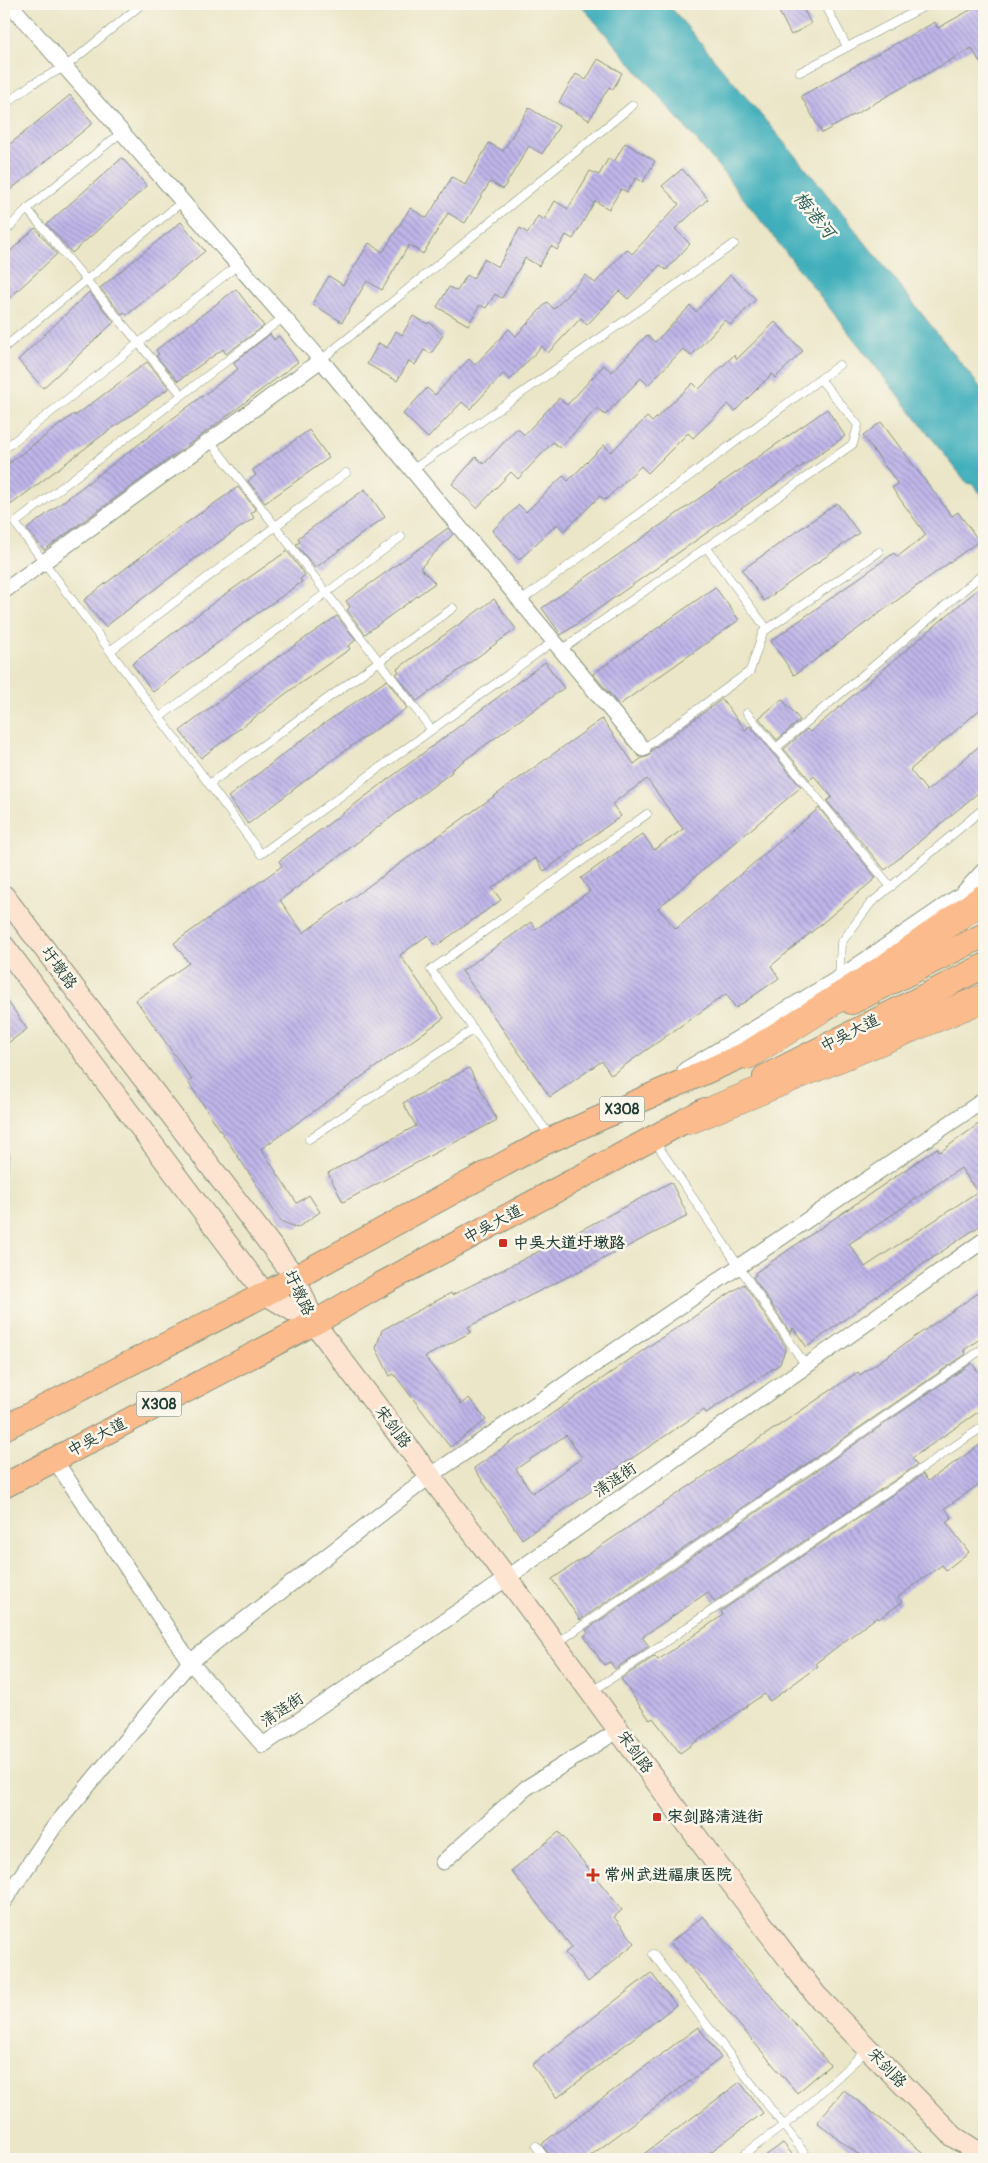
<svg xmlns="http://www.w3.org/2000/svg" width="988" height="2163" font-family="Pangolin,'LXGW WenKai TC',sans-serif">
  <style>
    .water { fill: #40afbb; stroke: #307678 }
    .building { fill: url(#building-back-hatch); fill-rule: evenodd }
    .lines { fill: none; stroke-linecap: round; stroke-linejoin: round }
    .service-casing { stroke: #85927e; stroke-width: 9 }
    .minor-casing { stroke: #85927e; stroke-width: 17 }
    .secondary-casing { stroke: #85927e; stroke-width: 23 }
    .primary-casing { stroke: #85927e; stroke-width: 26 }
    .motorway-casing { stroke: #85927e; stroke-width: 29 }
    .service { stroke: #fff; stroke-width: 8 }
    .minor { stroke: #fff; stroke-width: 15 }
    .secondary { stroke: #fde4d1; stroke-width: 21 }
    .primary { stroke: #fbbb8d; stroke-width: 24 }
    .motorway { stroke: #fbbb8d; stroke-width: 28 }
    .poi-dot { fill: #c8321e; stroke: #fbf7ec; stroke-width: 2 }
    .labels { text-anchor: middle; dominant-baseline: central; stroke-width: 5; stroke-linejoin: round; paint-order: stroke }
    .shield { fill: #fbf7ec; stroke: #61756b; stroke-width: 1 }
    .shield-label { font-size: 15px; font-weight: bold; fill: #1f3d34 }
    .street-label { font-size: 16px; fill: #1f3d34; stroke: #fbf7ec }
    .poi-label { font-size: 16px; font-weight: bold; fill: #1f3d34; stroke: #fbf7ec; text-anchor: start }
    .water-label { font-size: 18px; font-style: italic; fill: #295f5c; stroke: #fbf7ec }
  </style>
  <defs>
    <pattern id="building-back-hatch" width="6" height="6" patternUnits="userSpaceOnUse" patternTransform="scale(1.25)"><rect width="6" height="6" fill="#c0b6ea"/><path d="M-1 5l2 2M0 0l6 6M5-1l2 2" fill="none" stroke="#9b95be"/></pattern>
  </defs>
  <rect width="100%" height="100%" fill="#fbf7ec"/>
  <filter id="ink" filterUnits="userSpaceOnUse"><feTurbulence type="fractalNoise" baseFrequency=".02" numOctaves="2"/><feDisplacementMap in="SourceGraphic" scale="10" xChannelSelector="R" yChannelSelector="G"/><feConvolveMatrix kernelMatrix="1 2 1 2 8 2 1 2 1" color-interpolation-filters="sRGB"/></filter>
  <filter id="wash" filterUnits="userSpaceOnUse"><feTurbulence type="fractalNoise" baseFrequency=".0096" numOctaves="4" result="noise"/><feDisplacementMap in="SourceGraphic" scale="20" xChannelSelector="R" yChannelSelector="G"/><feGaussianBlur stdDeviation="1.12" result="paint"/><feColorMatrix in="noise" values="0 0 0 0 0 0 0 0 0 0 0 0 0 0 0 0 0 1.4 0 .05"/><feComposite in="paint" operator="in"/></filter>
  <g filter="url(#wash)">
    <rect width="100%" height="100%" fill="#ebe6c8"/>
    <!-- water -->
    <polygon class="water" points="580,4 668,4 817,182 984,392 984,502 975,485 967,483 714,161"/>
    <g id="blocks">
      <!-- building -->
      <g class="building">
        <polygon points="775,4 801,4 811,24 791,35"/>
        <polygon points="981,4 984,4 984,70 972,48 822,133 801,96 935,22 938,28"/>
        <polygon points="598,59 622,73 613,89 609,87 589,120 559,102 576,74 586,80"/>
        <polygon points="70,95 93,123 4,195 4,149"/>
        <polygon points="529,108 559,126 542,154 529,146 503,189 490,182 465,223 448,213 423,254 409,245 382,290 367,281 342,322 312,304 329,276 343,285 369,243 383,252 410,208 427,218 452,177 465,185 489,143 503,151"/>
        <polygon points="625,143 655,161 643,182 636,178 627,192 621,189 609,209 595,201 573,239 566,235 557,250 551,246 539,266 525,258 502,298 495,294 486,308 480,305 468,325 437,307 449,287 457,291 467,275 473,279 484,259 498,267 520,228 528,233 538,216 544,220 555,201 568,209 590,171 599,175 608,159 614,162"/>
        <polygon points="122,158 147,186 72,253 47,224"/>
        <polygon points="682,169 708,199 675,229 690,244 666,270 660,265 628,299 619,291 587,325 581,318 548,353 542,346 510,380 503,374 470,409 462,402 428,438 403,414 427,388 435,395 469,359 475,365 509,329 516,336 547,302 554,309 586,275 595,283 627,249 632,254 679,204 662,186"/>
        <polygon points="181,222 205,251 127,315 124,312 122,314 100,288"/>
        <polygon points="35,228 57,254 4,303 4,257"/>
        <polygon points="730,275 756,299 731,325 725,320 691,356 683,349 648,385 641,378 605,415 597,408 560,448 553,442 518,479 511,472 477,508 452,484 476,457 484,464 517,428 524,435 559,398 567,405 604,365 612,372 647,335 655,342 690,306 696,312"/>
        <polygon points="236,289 264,326 226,354 223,349 178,381 156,356 159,354 156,350"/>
        <polygon points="89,292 114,322 43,388 18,360"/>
        <polygon points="413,316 428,324 429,322 443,335 431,354 424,350 415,365 409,361 397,381 367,364 379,343 387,348 396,331 402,335"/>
        <polygon points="775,322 803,351 775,378 772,374 735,411 728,404 693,438 688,433 648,473 641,466 605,500 600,496 564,531 557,524 519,560 492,531 519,505 526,512 563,476 568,481 604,445 611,452 647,417 652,422 693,383 699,389 734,355 737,359"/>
        <polygon points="270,334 274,340 279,336 298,362 210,429 44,550 27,529 238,369 233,363"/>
        <polygon points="147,362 169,388 100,437 4,510 4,467 74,414 75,416"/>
        <polygon points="827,409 845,436 561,635 542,608"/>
        <polygon points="881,422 952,516 958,512 979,541 794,675 771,641 894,553 897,557 926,535 892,488 898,484 863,436"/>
        <polygon points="309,430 329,458 265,503 248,481 256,475 253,470"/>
        <polygon points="238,487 256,510 251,513 254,518 197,557 105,627 84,600 172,533"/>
        <polygon points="365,489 385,517 315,568 296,544 300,542 298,538"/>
        <polygon points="837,503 859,533 764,601 742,570"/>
        <polygon points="448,528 453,534 420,568 435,583 365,634 347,610 350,607 346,601"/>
        <polygon points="287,551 305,575 300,579 302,582 245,622 153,692 132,664 220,598"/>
        <polygon points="984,584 984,706 910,770 927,791 984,742 984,788 885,870 827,801 832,797 814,776 810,780 784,749 807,729 810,732"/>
        <polygon points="715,587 739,620 619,705 593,674"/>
        <polygon points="494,599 516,629 417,701 396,674 399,672 397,669"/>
        <polygon points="337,616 356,640 348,646 350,649 292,689 201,758 180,731 268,664"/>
        <polygon points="545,662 564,688 451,770 452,772 280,900 303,933 602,719 634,764 642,758 649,756 652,750 722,699 745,730 750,726 801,787 658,908 676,929 819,808 876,878 771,966 779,978 736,1008 726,994 611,1075 602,1061 550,1097 462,971 531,922 536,929 590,891 581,878 643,834 654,850 683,829 647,779 612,804 621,816 544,871 535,858 492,888 501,900 436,946 428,935 400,955 444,1018 261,1149 297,1203 309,1195 320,1212 297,1228 281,1221 188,1082 192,1080 136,1000 189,963 174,943 282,866 279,861"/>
        <polygon points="387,680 407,708 343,752 248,824 228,797 315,730"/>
        <polygon points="782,699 800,720 777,740 759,718"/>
        <polygon points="4,996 27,1029 4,1046"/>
        <polygon points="469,1068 497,1120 343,1202 328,1173 416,1126 403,1103"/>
        <path d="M 984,1120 L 984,1223 L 882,1292 L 807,1347 L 793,1328 L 791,1334 L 753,1277 L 756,1275 L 755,1273 L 937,1148 L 940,1152 ZM 961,1168 L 977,1192 L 865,1267 L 849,1244 Z"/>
        <polygon points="671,1182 688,1216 468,1327 471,1332 425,1357 461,1404 469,1398 486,1420 450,1447 394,1374 390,1376 376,1348 382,1330 451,1293 452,1295 564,1239"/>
        <path d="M 744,1284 L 786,1347 L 780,1364 L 706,1413 L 704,1410 L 595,1483 L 597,1487 L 522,1539 L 474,1468 L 655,1342 ZM 566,1435 L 582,1458 L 532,1493 L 516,1469 Z"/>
        <polygon points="984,1289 984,1336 964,1350 966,1354 580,1620 552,1579 858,1372 860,1375"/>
        <polygon points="972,1363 984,1380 984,1408 912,1458 917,1465 714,1602 708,1592 642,1637 649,1646 615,1669 610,1662 604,1665 584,1636 588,1633 586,1630"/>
        <polygon points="984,1442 984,1481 945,1508 952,1518 946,1522 969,1552 946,1570 942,1565 898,1597 902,1602 879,1619 877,1617 850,1637 816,1663 818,1666 770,1701 764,1694 680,1753 653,1718 650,1720 621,1679 655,1656 658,1660 723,1615 721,1611 923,1474 928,1481"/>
        <polygon points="559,1832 622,1910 614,1917 635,1943 588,1982 565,1953 572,1947 511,1871"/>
        <polygon points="703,1916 830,2065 797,2093 670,1943"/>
        <polygon points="651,1973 676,2005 557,2098 532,2065"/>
        <polygon points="698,2027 721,2058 586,2159 552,2159 542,2145 544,2142"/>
        <polygon points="740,2082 763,2113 701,2159 637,2159"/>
        <polygon points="844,2090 931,2159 864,2159 817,2122"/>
        <polygon points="783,2143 796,2159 761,2159"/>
      </g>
    </g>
  </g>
  <g filter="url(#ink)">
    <use href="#blocks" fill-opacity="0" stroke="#85927e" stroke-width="1"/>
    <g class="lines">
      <defs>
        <g id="service">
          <polyline points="825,4 847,47"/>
          <polyline points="800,72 929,4"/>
          <polyline points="4,105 32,84 65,67 142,4"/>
          <polyline points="27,209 182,395"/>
          <polyline points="4,233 27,209 122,132"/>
          <polyline points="284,317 15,523 261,854 554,641"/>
          <polyline points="6,346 183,201"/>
          <polyline points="321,360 633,105"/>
          <polyline points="210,441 431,729"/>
          <polyline points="4,449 238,265"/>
          <polyline points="412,470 734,244"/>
          <polyline points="706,547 767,629"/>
          <polyline points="521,601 839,365"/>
          <polyline points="561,650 853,444 858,425 820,379"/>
          <polyline points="110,651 346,473"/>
          <polyline points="747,713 891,887"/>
          <polyline points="160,717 401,537"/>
          <polyline points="776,748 984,573"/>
          <polyline points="643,749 750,671 763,632 879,552"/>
          <polyline points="209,784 453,608"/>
          <polyline points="839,978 841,943 870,904 984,808"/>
          <polyline points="550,1136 431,970 647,814"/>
          <polyline points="309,1139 474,1029"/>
          <polyline points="654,1140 806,1366"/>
          <polyline points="4,1153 6,1156 4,1169"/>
          <polyline points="557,1643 984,1348"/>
          <polyline points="593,1691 984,1426"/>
          <polyline points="653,1954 809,2159"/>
          <polyline points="536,2146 546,2159"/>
          <polyline points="738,2159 792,2119 867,2050"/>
        </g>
        <g id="minor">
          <polyline points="10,4 321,360 643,749"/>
          <polyline points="4,591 321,360"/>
          <polyline points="685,1070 839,978 962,894 984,870"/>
          <polyline points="54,1459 190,1662 263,1745 507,1578 984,1240"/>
          <polyline points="443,1862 526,1788 619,1730"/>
          <polyline points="4,1901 54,1827 190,1662 430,1476 984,1100"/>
        </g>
        <g id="secondary">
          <polyline points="4,896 295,1277 314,1323 507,1578 713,1859 816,1995 954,2137 984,2156"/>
          <polyline points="4,946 265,1294 314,1323"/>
        </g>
        <g id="primary">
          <polyline points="852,1002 984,935"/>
          <polyline points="765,1077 984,966"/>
          <polyline points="4,1428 265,1294 539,1145 764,1046"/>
          <polyline points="4,1486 314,1323 378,1286 705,1110"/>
        </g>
        <g id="motorway">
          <polyline points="748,1055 887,967 984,898"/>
          <polyline points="689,1120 984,998"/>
        </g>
      </defs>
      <!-- service casing -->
      <use href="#service" class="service-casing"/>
      <!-- minor casing -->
      <use href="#minor" class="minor-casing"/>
      <!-- secondary casing -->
      <use href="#secondary" class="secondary-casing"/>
      <!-- primary casing -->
      <use href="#primary" class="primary-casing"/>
      <!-- motorway casing -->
      <use href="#motorway" class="motorway-casing"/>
      <!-- service -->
      <use href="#service" class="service"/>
      <!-- minor -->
      <use href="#minor" class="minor"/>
      <!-- secondary -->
      <use href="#secondary" class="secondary"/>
      <!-- primary -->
      <use href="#primary" class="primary"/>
      <!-- motorway -->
      <use href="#motorway" class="motorway"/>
    </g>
  </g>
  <!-- markers -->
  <g class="poi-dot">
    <rect x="498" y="1238" width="10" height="10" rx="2.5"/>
    <rect x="652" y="1812" width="10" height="10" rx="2.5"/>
    <path d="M590.5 1867.5h5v5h5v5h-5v5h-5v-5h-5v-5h5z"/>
  </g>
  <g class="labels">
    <!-- shield labels -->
    <g class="shield">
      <rect x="599.5" y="1096.5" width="45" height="25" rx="4"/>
      <rect x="136.5" y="1391.5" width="45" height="25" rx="4"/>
    </g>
    <g class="shield-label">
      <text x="622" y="1109">X308</text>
      <text x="159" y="1404">X308</text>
    </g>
    <!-- street labels -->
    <g class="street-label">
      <text transform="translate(59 968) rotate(53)">圩墩路</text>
      <text transform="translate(850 1033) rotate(-27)">中吴大道</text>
      <text transform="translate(493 1224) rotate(-28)">中吴大道</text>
      <text transform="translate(299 1293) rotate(64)">圩墩路</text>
      <text transform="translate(393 1427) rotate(53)">宋剑路</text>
      <text transform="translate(97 1437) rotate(-28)">中吴大道</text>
      <text transform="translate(615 1480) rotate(-35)">清涟街</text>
      <text transform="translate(282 1710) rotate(-34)">清涟街</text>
      <text transform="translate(635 1752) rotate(54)">宋剑路</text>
      <text transform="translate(887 2068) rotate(46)">宋剑路</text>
    </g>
    <!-- poi labels -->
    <g class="poi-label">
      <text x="513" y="1243">中吴大道圩墩路</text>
      <text x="667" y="1817">宋剑路清涟街</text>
      <text x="604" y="1875">常州武进福康医院</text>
    </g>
    <!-- water labels -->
    <g class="water-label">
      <text transform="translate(814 215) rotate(51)">梅港河</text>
    </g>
  </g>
  <!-- margin -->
  <rect width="988" height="2163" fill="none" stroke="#fbf7ec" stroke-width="20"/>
</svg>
